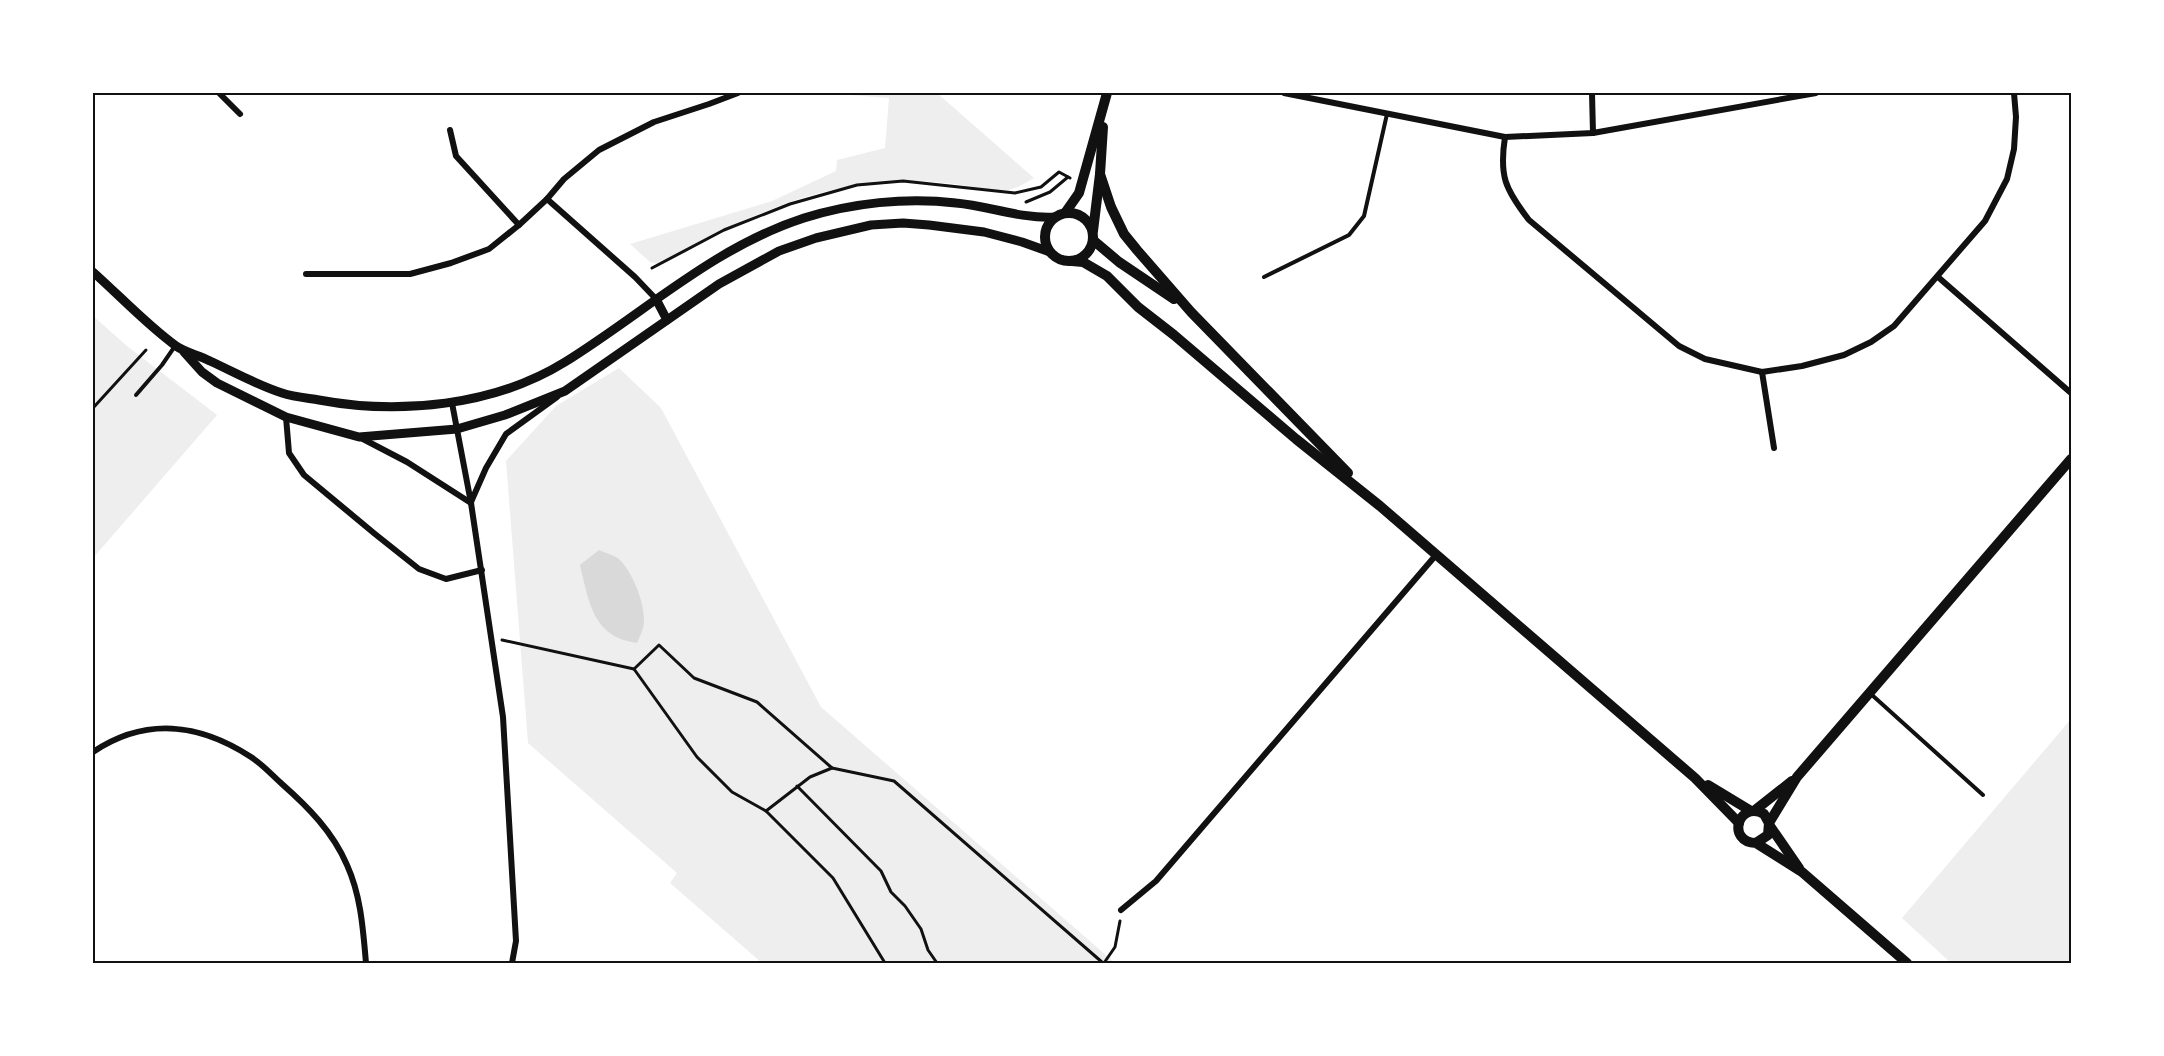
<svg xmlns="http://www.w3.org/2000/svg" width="2164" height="1056" font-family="Commissioner,sans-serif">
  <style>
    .green { fill: #eee }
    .water { fill: #d9d9d9 }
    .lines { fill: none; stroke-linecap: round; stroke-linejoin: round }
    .path { stroke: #111; stroke-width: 3 }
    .service { stroke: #111; stroke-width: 4 }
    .minor { stroke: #111; stroke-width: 6 }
    .tertiary { stroke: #111; stroke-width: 9 }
    .secondary { stroke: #111; stroke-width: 10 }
    .neatline { fill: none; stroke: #111; stroke-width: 2 }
  </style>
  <rect width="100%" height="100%" fill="#fff"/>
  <!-- green -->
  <g class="green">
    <path d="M 825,93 L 937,93 L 1034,178 C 1027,182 1018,188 1009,190 C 999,192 959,184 945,183 C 914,180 880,182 849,187 C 783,197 716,233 658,264 L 650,262 L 630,244 L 772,201 L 836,171 L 837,160 L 885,148 L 889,98 Z"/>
    <polygon points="93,316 127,346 217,415 93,558"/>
    <polygon points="619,368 661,408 821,707 1115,963 762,963 670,883 677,873 528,743 506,461 556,406"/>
    <polygon points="2071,719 2071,963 1951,963 1902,918"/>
  </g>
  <!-- water -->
  <path class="water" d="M 599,550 C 605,553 615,555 620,560 C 633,574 644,601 644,620 C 644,629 640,636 637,643 C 593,637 589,602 580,565 Z"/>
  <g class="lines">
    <!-- path -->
    <g class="path">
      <polyline points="1026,202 1050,192 1068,177"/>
      <polyline points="652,268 724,230 790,204 857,185 903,181 1015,193 1041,187 1059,172 1070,178"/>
      <polyline points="93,408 146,350"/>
      <polyline points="502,640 634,669 697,757 732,792 766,811 833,878 885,963"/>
      <polyline points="634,669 659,645 694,678 757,702 832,768"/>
      <polyline points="797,786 881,871 891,892 905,906 921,929 928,950 937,963"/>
      <polyline points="766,811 810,777 832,768 894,781 1103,963"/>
      <polyline points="1104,963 1115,947 1120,921"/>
    </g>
    <!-- service -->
    <g class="service">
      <polyline points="1264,277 1349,235 1364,216 1387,114"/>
      <polyline points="136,395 162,365 175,346"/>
      <polyline points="1872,695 1983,795"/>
    </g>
    <!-- minor -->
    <g class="minor">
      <polyline points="219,93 240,114"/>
      <polyline points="1284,93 1505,137 1593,133 1816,93"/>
      <polyline points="1592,93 1593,133"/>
      <polyline points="450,130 456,156 519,225"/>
      <path d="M 1505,137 C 1499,176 1505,189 1529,220 L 1679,346 L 1705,359 L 1762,372 L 1802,366 L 1844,355 L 1871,342 L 1894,326 L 1985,221 L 2007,179 L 2014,149 L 2016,117 L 2014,93"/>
      <polyline points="547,199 635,277 656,299"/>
      <polyline points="306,274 410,274 451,263 489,249 519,225 547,199 564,179 599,150 654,122 709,104 738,93"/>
      <polyline points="1938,277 2071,393"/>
      <polyline points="1762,372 1774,448"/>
      <polyline points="452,403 471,503 503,717 516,941 512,963"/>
      <polyline points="286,417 289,453 304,475 375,534 419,569 446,579 482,570"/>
      <polyline points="361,438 407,462 471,503"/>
      <polyline points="471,502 486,468 506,434 557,397"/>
      <path d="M 93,752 C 145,717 199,723 251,757 C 262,764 272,775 282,784 C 308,807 333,832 347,865 C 361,896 363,929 366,963"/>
      <polyline points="1121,910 1156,881 1436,555"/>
    </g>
    <!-- tertiary -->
    <g class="tertiary">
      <path d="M 93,272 C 120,296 147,325 176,346 C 186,353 199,355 210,361 C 234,372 257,385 282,393 C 294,397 307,398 319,400 C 399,415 494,406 565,362 C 644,313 714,247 804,218 C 852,203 906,197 956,203 C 989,206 1021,219 1055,217"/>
      <polyline points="656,299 667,320"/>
      <polyline points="184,352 202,372 217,383 286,417 359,437 457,429 505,415 565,391 719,284 779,251 816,238 871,225 903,223 929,225 984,232 1022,242 1050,252"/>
    </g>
    <!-- secondary -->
    <g class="secondary">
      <polyline points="1100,174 1111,207 1124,234 1137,250 1191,312 1348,473"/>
      <circle cx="1069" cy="237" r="24"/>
      <polyline points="1065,213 1079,193 1107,93"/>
      <polyline points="1093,231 1100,174 1103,127"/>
      <polyline points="1093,240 1119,262 1174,299"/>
      <polyline points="1072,261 1083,262 1107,276 1138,307 1174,335 1296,439 1380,506 1695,778 1739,823"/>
      <polyline points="1708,785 1751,811"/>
      <polyline points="1754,811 1792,781"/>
      <polyline points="1769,823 1797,777 2071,459"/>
      <polyline points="1770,826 1799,868"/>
      <path d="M 1756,843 L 1768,835 L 1769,823 L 1764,814 C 1738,800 1726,842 1756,843 L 1802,872 L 1907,963"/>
    </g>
  </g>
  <!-- border -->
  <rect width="2164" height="1056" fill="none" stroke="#ffffff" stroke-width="189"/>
  <rect x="94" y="94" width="1976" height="868" class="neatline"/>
</svg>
